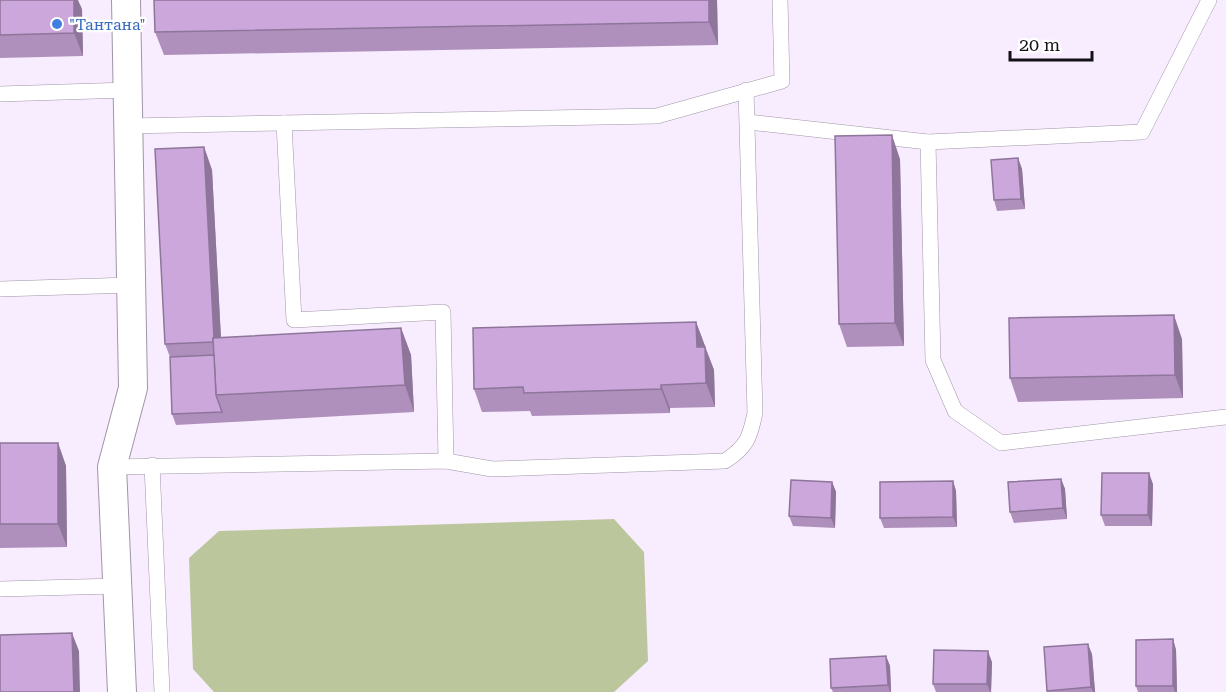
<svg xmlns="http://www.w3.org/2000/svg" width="1226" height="692" font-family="'Roboto Serif',serif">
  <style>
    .green { fill: #bcc69c }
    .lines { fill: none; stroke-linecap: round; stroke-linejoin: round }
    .lane-casing { stroke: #a096a6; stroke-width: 16 }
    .street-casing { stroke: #a096a6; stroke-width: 30 }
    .lane { stroke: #fff; stroke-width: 15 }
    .street { stroke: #fff; stroke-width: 28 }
    .wall { fill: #af90bd }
    .shaded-wall { fill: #8e759a }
    .building { fill: #cba7dc; stroke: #8e759a; stroke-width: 1.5 }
    .shop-dot { fill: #3f7fe0; stroke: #fff; stroke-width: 2 }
    .labels { text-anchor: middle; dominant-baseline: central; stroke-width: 4.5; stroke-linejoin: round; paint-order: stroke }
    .shop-label { font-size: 16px; fill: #366cbe; stroke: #fff; text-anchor: start }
  </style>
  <rect width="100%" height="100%" fill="#f8edfe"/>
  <!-- green -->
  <polygon class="green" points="614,519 644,552 648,661 614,692 214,692 193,669 189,558 219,531"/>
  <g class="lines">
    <defs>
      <g id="lane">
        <polyline points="1209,0 1142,132 928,142 933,360 955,411 1001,443 1226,417"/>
        <polyline points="0,94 128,90"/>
        <polyline points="748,122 928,142"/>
        <polyline points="284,123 294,320 443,312 446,461"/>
        <polyline points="128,126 657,116 782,81 780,0"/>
        <polyline points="0,289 132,285"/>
        <polyline points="152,465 162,692"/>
        <path d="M 112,467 L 446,461 L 492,469 L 725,461 C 747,447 750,437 755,413 L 746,90"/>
        <polyline points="0,589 117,586"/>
      </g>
      <polyline id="street" points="122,692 112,467 133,388 126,0"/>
    </defs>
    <!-- lane casing -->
    <use href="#lane" class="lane-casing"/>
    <!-- street casing -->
    <use href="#street" class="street-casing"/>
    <!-- lane -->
    <use href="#lane" class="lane"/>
    <!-- street -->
    <use href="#street" class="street"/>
  </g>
  <!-- wall -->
  <g class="wall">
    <polygon points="0,0 82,9 83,56 0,58"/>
    <polygon points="717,0 718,45 164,55 155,32"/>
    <polygon points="204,147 212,170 221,338 401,328 411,355 414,412 176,425 172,414 170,357 165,344"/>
    <polygon points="1018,158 1022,169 1025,209 997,211 994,200"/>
    <polygon points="900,159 904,346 847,347 839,324"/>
    <polygon points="696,322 714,370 715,407 670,408 670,413 532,416 530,411 482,412 474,389"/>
    <polygon points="1182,339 1183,398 1018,402 1010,378"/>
    <polygon points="0,443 58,443 66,466 67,547 0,548"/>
    <polygon points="1061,479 1065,489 1067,519 1014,523 1010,512"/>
    <polygon points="953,481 956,491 957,527 884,528 880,518"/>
    <polygon points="832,482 836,492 835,528 793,526 789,516"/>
    <polygon points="1153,484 1152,526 1105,526 1101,515"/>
    <polygon points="1173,639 1176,650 1177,692 1138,692 1136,686"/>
    <polygon points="1092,654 1095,692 1047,692 1047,691"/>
    <polygon points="886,656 890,666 891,692 833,692 831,688"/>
    <polygon points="992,662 991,692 936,692 933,684"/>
  </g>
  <!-- shaded-wall -->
  <g class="shaded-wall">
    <polygon points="74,0 78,0 82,9 83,56 74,33"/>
    <polygon points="709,0 717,0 718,45 709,22"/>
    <polygon points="892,135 900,159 904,346 895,323"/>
    <polygon points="204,147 212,170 224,395 214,342"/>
    <polygon points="1018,158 1022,169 1025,209 1021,199"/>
    <polygon points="1174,315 1182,339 1183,398 1175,375"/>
    <polygon points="696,322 705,346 706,370 697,347"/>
    <polygon points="401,328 411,355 414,412 405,385"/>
    <polygon points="705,347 714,370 715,407 706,383"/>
    <polygon points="661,385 670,408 670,413 661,389"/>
    <polygon points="58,443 66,466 67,547 58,524"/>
    <polygon points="1149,473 1153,484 1152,526 1148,515"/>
    <polygon points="1061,479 1065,489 1067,519 1063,508"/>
    <polygon points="953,481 956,491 957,527 953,517"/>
    <polygon points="832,482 836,492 835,528 831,518"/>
    <polygon points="72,633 79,651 80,692 74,692"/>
    <polygon points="1173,639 1176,650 1177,692 1175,692 1173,686"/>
    <polygon points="1088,644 1092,654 1095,692 1093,692 1091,687"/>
    <polygon points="988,651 992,662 991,692 990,692 987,684"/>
    <polygon points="886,656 890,666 891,692 890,692 888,685"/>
  </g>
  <!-- building -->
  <g class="building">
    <polygon points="0,0 74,0 74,33 0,35"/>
    <polygon points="154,0 709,0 709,22 155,32"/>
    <polygon points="892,135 895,323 839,324 835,136"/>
    <polygon points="204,147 214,338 213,338 213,342 165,344 155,149"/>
    <polygon points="1018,158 1021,199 994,200 991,160"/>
    <polygon points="1174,315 1175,375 1010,378 1009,318"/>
    <polygon points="696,322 697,347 705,347 706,383 661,385 661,389 524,393 523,387 474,389 473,328"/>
    <polygon points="401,328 405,385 216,395 213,338"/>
    <polygon points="214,355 216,395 222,412 172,414 170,357"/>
    <rect x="0" y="443" width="58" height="81"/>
    <polygon points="1102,473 1149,473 1148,515 1101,515"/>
    <polygon points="1061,479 1063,508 1010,512 1008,482"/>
    <polygon points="791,480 832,482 831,518 789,516"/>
    <polygon points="953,481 953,517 880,518 880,482"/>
    <polygon points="72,633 74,692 0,692 0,635"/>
    <polygon points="1173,639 1173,686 1136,686 1136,640"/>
    <polygon points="1088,644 1091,687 1047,691 1044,647"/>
    <polygon points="934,650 988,651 987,684 933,684"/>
    <polygon points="886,656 888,685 831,688 830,659"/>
  </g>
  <!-- markers -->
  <circle class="shop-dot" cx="57" cy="24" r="6"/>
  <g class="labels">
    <!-- shop labels -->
    <g class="shop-label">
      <text x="69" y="24">"Тантана"</text>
    </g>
  </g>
  <!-- scale -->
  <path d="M1010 51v9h82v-9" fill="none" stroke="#141116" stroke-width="3"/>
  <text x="1019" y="51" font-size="18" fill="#141116" stroke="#ffffff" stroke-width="4.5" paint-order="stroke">20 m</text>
</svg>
